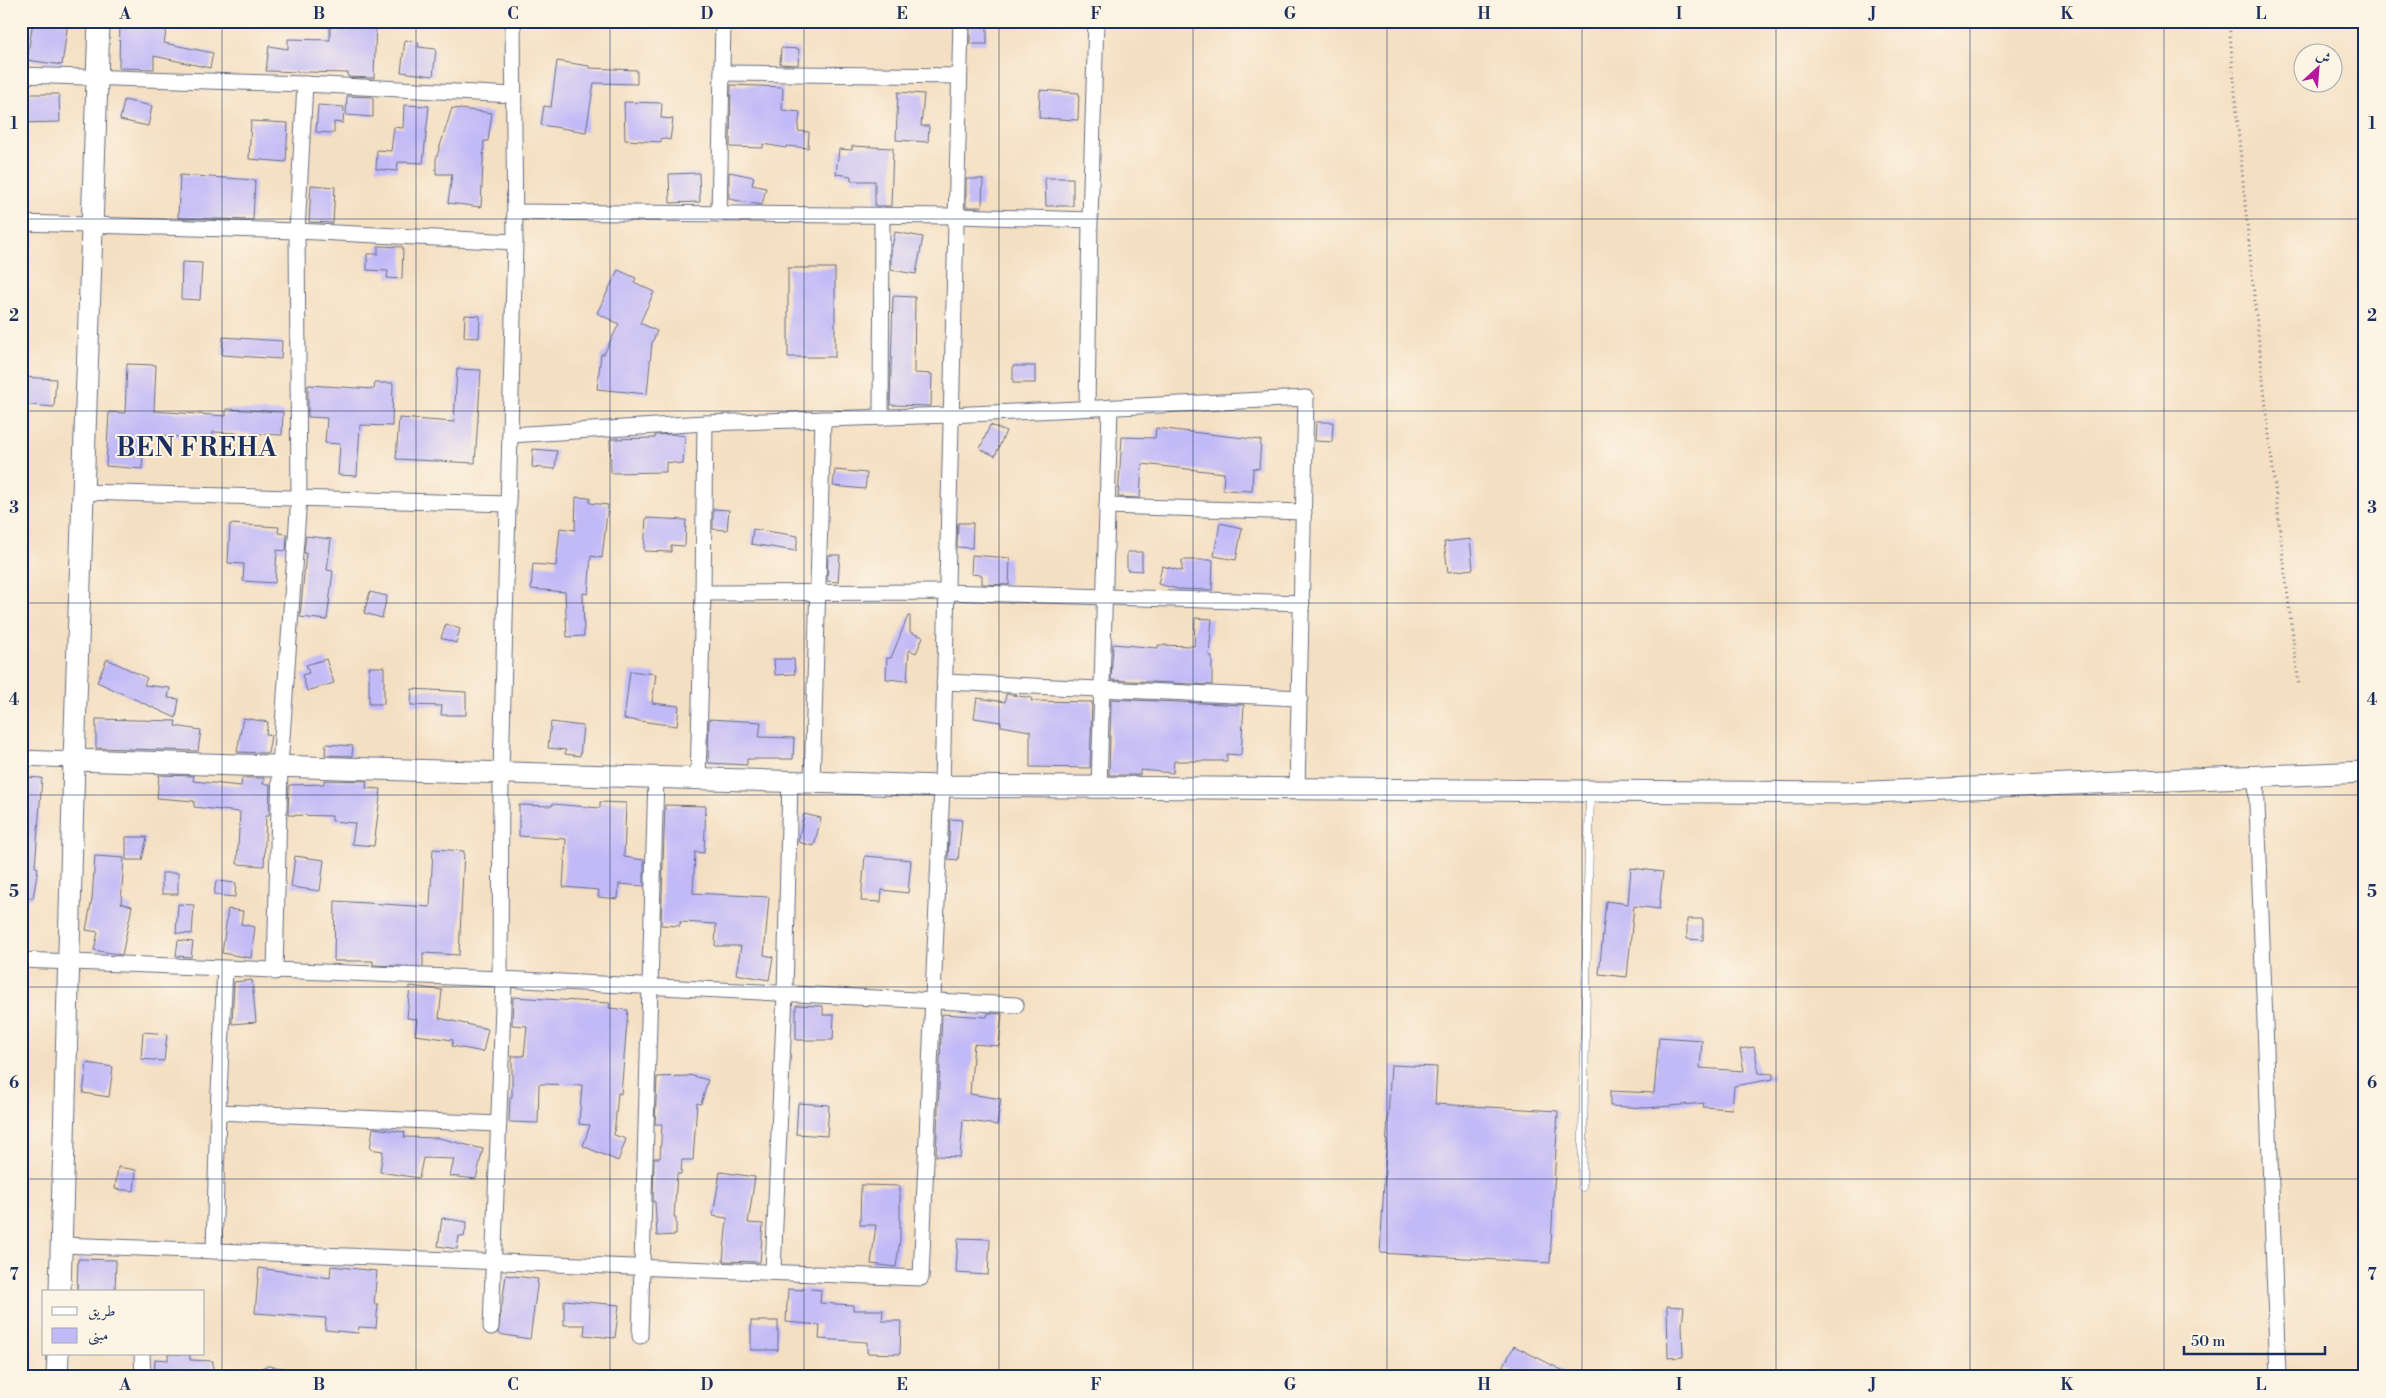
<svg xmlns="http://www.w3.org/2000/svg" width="2386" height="1398" font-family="'Libre Bodoni',Amiri,serif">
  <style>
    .building { fill: #c2baf7 }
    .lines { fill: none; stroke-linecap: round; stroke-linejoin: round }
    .service-casing { stroke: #676d81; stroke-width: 9 }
    .minor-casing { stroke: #676d81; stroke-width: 17 }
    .secondary-casing { stroke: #676d81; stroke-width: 23 }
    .path { stroke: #676d81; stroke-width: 3; stroke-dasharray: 1 4; stroke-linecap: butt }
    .service { stroke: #fff; stroke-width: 8 }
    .minor { stroke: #fff; stroke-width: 15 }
    .secondary { stroke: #fff; stroke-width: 21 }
    .grid { fill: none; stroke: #1b2f5e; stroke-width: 1; stroke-opacity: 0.55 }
    .labels { text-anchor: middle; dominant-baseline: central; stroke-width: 4; stroke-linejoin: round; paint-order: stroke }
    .district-label { font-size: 25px; font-weight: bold; letter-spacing: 1px; fill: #1b2f5e; stroke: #fcf5e5 }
    .neatline { fill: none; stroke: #1b2f5e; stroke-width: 2 }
    .grid-label { font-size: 16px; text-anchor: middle; font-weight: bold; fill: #1b2f5e }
  </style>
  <rect width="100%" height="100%" fill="#fcf5e5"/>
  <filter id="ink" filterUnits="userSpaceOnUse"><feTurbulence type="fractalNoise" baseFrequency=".02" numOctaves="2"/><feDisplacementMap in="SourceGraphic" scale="10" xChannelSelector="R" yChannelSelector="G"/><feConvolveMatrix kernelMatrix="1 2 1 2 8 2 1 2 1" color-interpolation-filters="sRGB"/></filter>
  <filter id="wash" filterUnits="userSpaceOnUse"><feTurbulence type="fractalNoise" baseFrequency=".0096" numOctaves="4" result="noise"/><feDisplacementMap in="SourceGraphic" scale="20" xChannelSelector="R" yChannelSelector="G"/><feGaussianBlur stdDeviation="1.12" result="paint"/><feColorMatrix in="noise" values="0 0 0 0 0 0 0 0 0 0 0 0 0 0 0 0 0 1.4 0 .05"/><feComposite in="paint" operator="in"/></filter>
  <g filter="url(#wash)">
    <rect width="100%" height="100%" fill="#f4dfc2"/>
    <g id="blocks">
      <!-- building -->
      <g class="building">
        <polygon points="33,21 68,22 62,65 27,60"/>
        <polygon points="120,21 168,21 164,43 213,53 210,68 154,56 154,69 119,68"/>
        <polygon points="353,21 376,21 374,78 348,77 348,73 266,71 269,46 288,49 288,39 330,40 330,24 353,25"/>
        <rect x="970" y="21" width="17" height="23"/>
        <polygon points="405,40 419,42 418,47 436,49 433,76 401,72"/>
        <polygon points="781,48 799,49 798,65 780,64"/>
        <polygon points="557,61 589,66 589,68 637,70 637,84 594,83 586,132 541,125 544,106 551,107"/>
        <polygon points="731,85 783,87 782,110 800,112 798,131 809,132 808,148 786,146 786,148 763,144 763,148 730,147"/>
        <polygon points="1040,90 1079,93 1078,120 1039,118"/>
        <polygon points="898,92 924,94 921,126 929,126 928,142 896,140"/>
        <polygon points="21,94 59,94 60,122 21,123"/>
        <polygon points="347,96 373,97 373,117 346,115"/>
        <polygon points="124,100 152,106 148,126 120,120"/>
        <polygon points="624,102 662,103 661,118 673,119 670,140 661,138 661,142 625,140"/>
        <polygon points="318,105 344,107 343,123 334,122 334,133 316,132"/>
        <polygon points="404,105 429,106 423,163 398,162 397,171 376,169 377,150 391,151 394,127 403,128"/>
        <polygon points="452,108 492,113 488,141 484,141 481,207 448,203 452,174 436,174 436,159"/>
        <polygon points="251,121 288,123 286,162 249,159"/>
        <polygon points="852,146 893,148 891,206 875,206 875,181 851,181 851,176 836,174 839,149 852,150"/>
        <polygon points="729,172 754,177 752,185 766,188 762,205 729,199"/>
        <polygon points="699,173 700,202 670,203 669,174"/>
        <polygon points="180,175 255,180 253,220 178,218"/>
        <polygon points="1045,178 1073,178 1073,206 1046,206"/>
        <polygon points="966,179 983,179 982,207 966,207"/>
        <polygon points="311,185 335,187 333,223 309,222"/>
        <polygon points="895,232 923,237 916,274 891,270 891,252"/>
        <polygon points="378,246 403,247 402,279 387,278 388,271 367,270 367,254 378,254"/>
        <polygon points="182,262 202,263 200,300 181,299"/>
        <rect x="788" y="268" width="47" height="89"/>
        <polygon points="618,270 636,278 634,282 654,292 640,323 657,331 652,343 647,394 597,389 601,354 604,354 619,324 597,313"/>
        <polygon points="893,296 915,297 914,373 932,374 931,406 890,405"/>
        <polygon points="465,315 480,316 479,338 464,337"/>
        <polygon points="223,337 282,341 281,359 222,355"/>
        <polygon points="127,364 156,365 154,411 226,416 226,409 283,412 282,435 213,432 212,440 144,434 142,469 106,466 109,412 125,413"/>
        <rect x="1013" y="366" width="22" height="17"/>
        <polygon points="457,369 481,370 475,463 396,459 399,418 454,422"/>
        <polygon points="21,377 56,379 54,407 21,404"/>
        <polygon points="375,383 393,383 392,426 360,425 357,476 338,475 340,444 325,443 327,418 308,417 308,385 374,389"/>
        <polygon points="1316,422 1333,422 1332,442 1315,441"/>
        <polygon points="990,425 1006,431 995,456 980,449"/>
        <polygon points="1156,428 1261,440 1259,469 1253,468 1252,491 1223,490 1224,473 1142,464 1140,498 1118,497 1122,437 1155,438"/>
        <polygon points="671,434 685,436 683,464 666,462 666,472 611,473 610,439 655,438 655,435"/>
        <polygon points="533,449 557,451 555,469 532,467"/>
        <polygon points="835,470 867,473 865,489 833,486"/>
        <polygon points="576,497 590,498 590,503 608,505 602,558 591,556 588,594 583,593 584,636 567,637 565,592 531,589 533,564 556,566 560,528 575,530"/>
        <polygon points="713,509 729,510 727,530 713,529"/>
        <polygon points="646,518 686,520 685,546 671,545 671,552 644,551"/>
        <polygon points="958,523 973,523 972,548 957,547"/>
        <polygon points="1220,523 1242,528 1236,560 1214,556"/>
        <polygon points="230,524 279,527 278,533 287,534 286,551 277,550 275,583 243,581 244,564 228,563"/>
        <polygon points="753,529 798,536 796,551 751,544"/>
        <polygon points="306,536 331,539 327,570 333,571 327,620 300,617 306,553 304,553"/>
        <polygon points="1470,539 1473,569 1448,572 1444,542"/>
        <polygon points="1127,552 1142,552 1142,571 1127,570"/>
        <polygon points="828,555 840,555 838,582 827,581"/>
        <polygon points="972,555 1010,558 1009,585 982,584 982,575 971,574"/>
        <polygon points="1182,560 1213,560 1212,590 1178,589 1158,584 1162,566 1182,571"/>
        <polygon points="370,592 387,596 382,618 364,613"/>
        <polygon points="908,616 910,616 910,632 923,637 916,653 909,650 907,681 886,679 887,658 891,658"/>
        <polygon points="1195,618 1212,619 1209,656 1212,656 1212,685 1111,680 1113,644 1158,648 1158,645 1194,646"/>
        <polygon points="446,624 460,629 456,643 441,638"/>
        <polygon points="107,659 147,678 144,685 170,688 168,698 179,699 176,718 97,682"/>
        <polygon points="326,659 334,683 307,691 302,675 309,673 306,665"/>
        <polygon points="774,659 794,659 795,674 775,675"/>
        <rect x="369" y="667" width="15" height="37"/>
        <polygon points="630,671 656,674 652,703 679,706 677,726 624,719"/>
        <polygon points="412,689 466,692 466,715 441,715 442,706 411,705"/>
        <polygon points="1006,694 1032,698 1031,701 1092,702 1090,768 1030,767 1030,731 1001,726 1001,722 974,718 977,698 1005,702"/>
        <polygon points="1111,699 1244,705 1241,755 1227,754 1227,761 1174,761 1173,773 1140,770 1140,775 1109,775"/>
        <polygon points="243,718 268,722 266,734 271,735 268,753 237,752"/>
        <polygon points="96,719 176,721 175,726 201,730 198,751 96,748"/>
        <polygon points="709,719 761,722 759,737 794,738 793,759 747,759 747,765 708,763"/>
        <polygon points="551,722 583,726 580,756 565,754 566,750 548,748"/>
        <polygon points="326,744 353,746 352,756 325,755"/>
        <polygon points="159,775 194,776 193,781 241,786 242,778 264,778 263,784 270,784 269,815 266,815 264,866 237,864 240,812 194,807 194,801 157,798"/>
        <polygon points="21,777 42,778 35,867 38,868 33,898 21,898"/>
        <polygon points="324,780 367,781 366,788 381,789 374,846 352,844 355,823 332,821 332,816 288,815 289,785 324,784"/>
        <polygon points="600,802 626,803 624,857 644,860 644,886 619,884 618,899 598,897 599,890 563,887 566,839 519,836 519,805 552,806 552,804 600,808"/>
        <polygon points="665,805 706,806 704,853 695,852 693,893 769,897 764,955 773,957 769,980 736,974 741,946 715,946 716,924 680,922 680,926 661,925"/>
        <polygon points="804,814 821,818 814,846 798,842"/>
        <polygon points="950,819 962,820 958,860 948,859"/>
        <polygon points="126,837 147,837 142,860 126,860"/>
        <polygon points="433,849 464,851 459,955 423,953 423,967 373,965 373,961 334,961 335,901 430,907"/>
        <polygon points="95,856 124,858 121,903 132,906 122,955 94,950 98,932 86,930 92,899"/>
        <polygon points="295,856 324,860 320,891 291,887"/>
        <polygon points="865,856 911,860 908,893 882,890 881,902 861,901"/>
        <polygon points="1631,868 1663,872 1659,909 1634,906 1627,977 1599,974 1606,901 1628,904"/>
        <rect x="162" y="873" width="16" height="21"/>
        <polygon points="216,881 236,883 235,897 214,895"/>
        <polygon points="178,904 194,905 192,934 176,933"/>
        <polygon points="228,909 243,911 241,924 255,927 251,958 222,953"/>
        <polygon points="1687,919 1703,919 1703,940 1687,939"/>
        <polygon points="178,940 193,942 191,957 176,956"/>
        <polygon points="252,980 256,1022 232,1024 234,982"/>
        <polygon points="410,986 442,990 439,1018 488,1029 483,1052 452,1046 453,1040 415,1035 417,1019 407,1018"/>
        <polygon points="513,997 610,1003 609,1008 628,1010 621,1094 618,1093 614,1135 626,1139 618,1161 583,1146 590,1125 579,1124 582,1085 539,1084 538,1123 509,1122 510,1097 512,1097 512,1056 524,1056 527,1026 512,1025"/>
        <polygon points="796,1005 823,1006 823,1015 834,1015 833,1040 796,1040"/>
        <polygon points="988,1013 1002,1014 999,1046 974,1044 970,1094 1001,1099 997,1125 963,1120 960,1157 936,1156 942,1014 987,1017"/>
        <polygon points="143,1032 167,1034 164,1061 141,1059"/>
        <polygon points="1659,1037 1702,1040 1700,1068 1744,1071 1740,1049 1754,1047 1759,1073 1773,1074 1773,1079 1734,1086 1732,1109 1703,1107 1704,1103 1647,1108 1610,1106 1610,1091 1654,1093"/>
        <polygon points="87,1063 113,1067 109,1097 83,1093"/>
        <polygon points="1391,1065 1437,1067 1435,1104 1558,1111 1550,1263 1380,1253"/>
        <polygon points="689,1075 708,1080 701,1104 697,1103 693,1160 682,1160 681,1174 677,1174 674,1217 676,1217 676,1235 657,1236 655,1202 653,1202 654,1158 660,1158 662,1124 655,1124 657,1077 688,1076"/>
        <polygon points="798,1103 829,1105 827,1136 796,1134"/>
        <polygon points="373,1128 405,1132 404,1137 439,1138 483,1149 476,1179 450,1176 454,1159 423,1158 419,1178 380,1172 383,1151 370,1149"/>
        <polygon points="118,1167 136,1170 134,1191 115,1189"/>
        <polygon points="720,1172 755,1177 748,1223 763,1224 760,1262 723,1261 727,1218 713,1216"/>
        <polygon points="861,1185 900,1186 900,1239 896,1267 871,1264 876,1225 860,1225"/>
        <polygon points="442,1218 467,1222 464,1237 459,1236 457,1249 438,1246"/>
        <polygon points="958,1238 990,1239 988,1275 956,1273"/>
        <polygon points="78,1259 116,1260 115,1292 77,1292"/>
        <polygon points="331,1266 377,1271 374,1304 378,1304 376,1328 359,1327 358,1333 325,1330 326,1318 255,1313 259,1268 330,1278"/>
        <polygon points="506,1275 538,1279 530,1339 498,1334"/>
        <polygon points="803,1288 821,1290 820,1303 853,1305 853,1310 883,1310 882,1321 901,1321 900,1354 867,1353 867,1342 819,1339 820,1325 786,1322 788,1289 803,1290"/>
        <polygon points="564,1300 619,1305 615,1338 584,1335 585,1325 564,1325"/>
        <polygon points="1667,1306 1684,1307 1682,1324 1683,1357 1668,1358"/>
        <rect x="751" y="1321" width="27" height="29"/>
        <polygon points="1514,1346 1576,1377 1521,1377 1503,1367"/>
        <polygon points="168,1354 190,1354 190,1360 213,1361 212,1377 154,1377 155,1359 168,1360"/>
      </g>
    </g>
  </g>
  <g filter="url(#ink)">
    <use href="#blocks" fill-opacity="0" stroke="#676d81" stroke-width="1"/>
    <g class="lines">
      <defs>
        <polyline id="service" points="1582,1187 1590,792"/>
        <g id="minor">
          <polyline points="722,73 959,76"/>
          <polyline points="21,75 305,84 513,95"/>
          <polyline points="515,212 956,216 1090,220"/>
          <polyline points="719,214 723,21"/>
          <polyline points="21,223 297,231 515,242"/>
          <polyline points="1087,408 1090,220 1096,21"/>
          <polyline points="881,417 882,215"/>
          <polyline points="510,435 705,423 950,415 1306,398 1297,789"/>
          <polyline points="83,492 509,504"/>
          <polyline points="1107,506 1304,512"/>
          <polyline points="703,593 946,592 1302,603"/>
          <polyline points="944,682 1300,698"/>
          <polyline points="21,758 74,760"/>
          <polyline points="2256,777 2278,1377"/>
          <polyline points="698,779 703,593 705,423"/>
          <polyline points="812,782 823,419"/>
          <polyline points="1099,788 1110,407"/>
          <polyline points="21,960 500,979 1016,1005"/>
          <polyline points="275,972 280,766 299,497 297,231 305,84"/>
          <polyline points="500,979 501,773 515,242 513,21"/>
          <polyline points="218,1112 499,1124"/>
          <polyline points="62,1245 921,1278 942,786 961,21"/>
          <polyline points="214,1251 218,1112 225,969"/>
          <polyline points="773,1271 785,993 790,780"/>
          <polyline points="491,1327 504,979"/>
          <polyline points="640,1336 656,777"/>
          <polyline points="142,1354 143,1377"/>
          <polyline points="263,1377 267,1374 289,1377"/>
        </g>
        <g id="secondary">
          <polyline points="74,760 942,786 1846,793 2365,772"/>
          <polyline points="60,1292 74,760 99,21"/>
          <polyline points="57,1377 58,1354"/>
        </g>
      </defs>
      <!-- service casing -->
      <use href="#service" class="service-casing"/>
      <!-- minor casing -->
      <use href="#minor" class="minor-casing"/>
      <!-- secondary casing -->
      <use href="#secondary" class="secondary-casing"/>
      <!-- path -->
      <path class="path" d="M 2229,21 C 2247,243 2271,465 2299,686"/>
      <!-- service -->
      <use href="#service" class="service"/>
      <!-- minor -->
      <use href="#minor" class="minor"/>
      <!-- secondary -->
      <use href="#secondary" class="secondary"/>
    </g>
  </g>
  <!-- grid -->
  <path class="grid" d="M 222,21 L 222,1377M 416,21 L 416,1377M 610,21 L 610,1377M 804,21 L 804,1377M 999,21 L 999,1377M 1193,21 L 1193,1377M 1387,21 L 1387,1377M 1582,21 L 1582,1377M 1776,21 L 1776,1377M 1970,21 L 1970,1377M 2164,21 L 2164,1377M 21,219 L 2365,219M 21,411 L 2365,411M 21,603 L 2365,603M 21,795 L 2365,795M 21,987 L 2365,987M 21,1179 L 2365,1179"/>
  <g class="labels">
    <!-- district labels -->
    <g class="district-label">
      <text x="197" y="448">BEN FREHA</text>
    </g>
  </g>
  <!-- margin -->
  <rect width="2386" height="1398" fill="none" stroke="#fcf5e5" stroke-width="55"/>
  <!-- legend -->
  <rect x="42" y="1290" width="162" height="65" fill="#fcf5e5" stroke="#a2a6af"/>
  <rect x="52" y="1307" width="25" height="8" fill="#ffffff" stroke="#a2a6af"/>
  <text x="88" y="1316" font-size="15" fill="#1b2f5e">طريق</text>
  <rect x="52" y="1328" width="25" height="15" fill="#c2baf7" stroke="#a2a6af"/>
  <text x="88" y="1340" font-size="15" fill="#1b2f5e">مبنى</text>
  <!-- north arrow -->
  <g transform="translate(2318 68) rotate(26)"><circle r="24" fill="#fcf5e5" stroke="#a2a6af"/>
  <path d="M0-4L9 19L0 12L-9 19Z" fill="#b5179e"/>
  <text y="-8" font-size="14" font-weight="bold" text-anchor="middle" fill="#1b2f5e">ش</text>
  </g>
  <!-- scale -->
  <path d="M2184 1346v8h141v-8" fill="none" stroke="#1b2f5e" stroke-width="2.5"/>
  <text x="2191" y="1346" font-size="15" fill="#1b2f5e" stroke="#fcf5e5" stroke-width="4" paint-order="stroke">50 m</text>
  <rect x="28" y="28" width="2330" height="1342" class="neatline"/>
  <g class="grid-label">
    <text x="125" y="19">A</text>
    <text x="319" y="19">B</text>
    <text x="513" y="19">C</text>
    <text x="707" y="19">D</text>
    <text x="902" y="19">E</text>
    <text x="1096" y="19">F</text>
    <text x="1290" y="19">G</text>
    <text x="1484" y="19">H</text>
    <text x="1679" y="19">I</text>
    <text x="1873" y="19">J</text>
    <text x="2067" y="19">K</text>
    <text x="2261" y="19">L</text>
    <text x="14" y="129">1</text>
    <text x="2372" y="129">1</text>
    <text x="14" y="321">2</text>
    <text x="2372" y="321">2</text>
    <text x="14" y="513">3</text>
    <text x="2372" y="513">3</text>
    <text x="14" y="705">4</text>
    <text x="2372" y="705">4</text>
    <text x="14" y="897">5</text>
    <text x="2372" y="897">5</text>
    <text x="14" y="1088">6</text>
    <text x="2372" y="1088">6</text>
    <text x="14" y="1280">7</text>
    <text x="2372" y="1280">7</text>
    <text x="125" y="1390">A</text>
    <text x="319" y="1390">B</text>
    <text x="513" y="1390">C</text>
    <text x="707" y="1390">D</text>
    <text x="902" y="1390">E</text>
    <text x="1096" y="1390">F</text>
    <text x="1290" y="1390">G</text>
    <text x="1484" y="1390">H</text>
    <text x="1679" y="1390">I</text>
    <text x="1873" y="1390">J</text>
    <text x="2067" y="1390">K</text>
    <text x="2261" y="1390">L</text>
  </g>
</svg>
